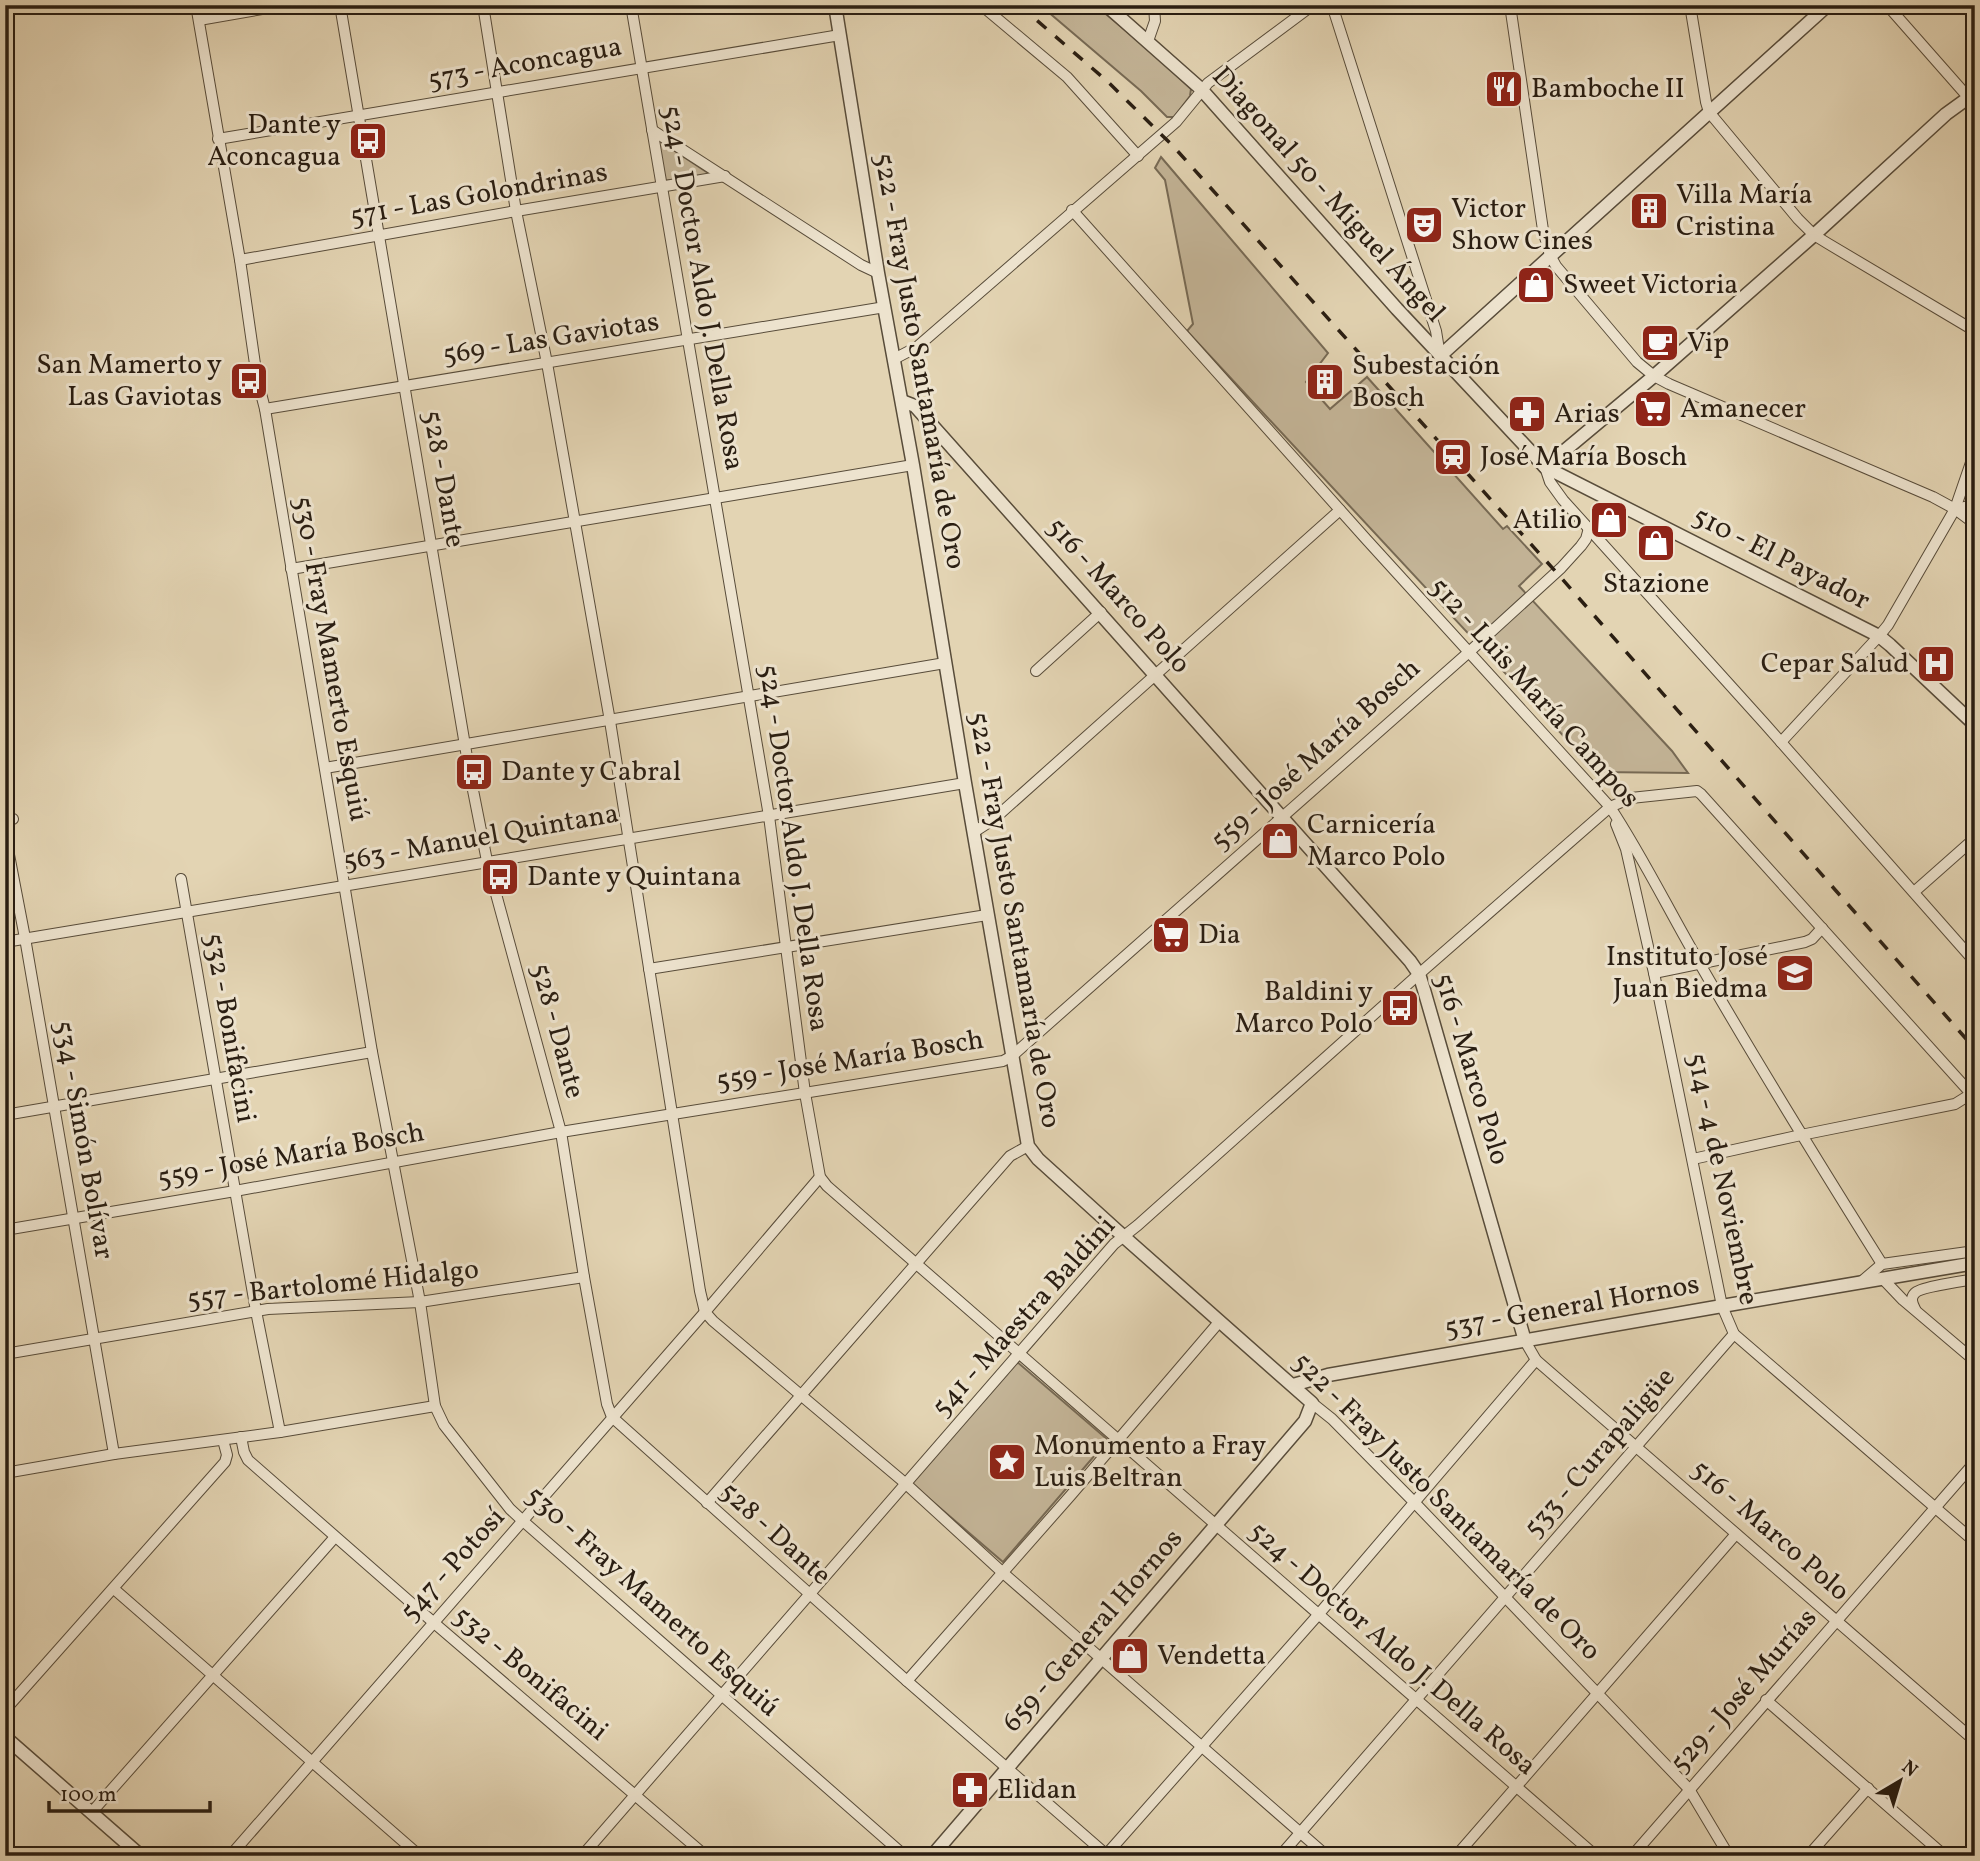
<svg xmlns="http://www.w3.org/2000/svg" width="1980" height="1861" font-family="Vollkorn,serif">
  <style>
    .green { fill: #c4b598; stroke: #776a55; stroke-width: 2 }
    .lines { fill: none; stroke-linecap: round; stroke-linejoin: round }
    .minor-casing { stroke: #584c3a; stroke-width: 12 }
    .tertiary-casing { stroke: #584c3a; stroke-width: 15 }
    .minor { stroke: #ede3ce; stroke-width: 10 }
    .tertiary { stroke: #ede3ce; stroke-width: 12 }
    .rail { stroke: #2a1e12; stroke-width: 3.5; stroke-dasharray: 12 12; stroke-linecap: butt }
    .labels { text-anchor: middle; dominant-baseline: central; stroke-width: 6; stroke-linejoin: round; paint-order: stroke }
    .street-label { font-size: 28px; fill: #2a1e12; stroke: #ede3ce }
    .poi-label { font-size: 28px; fill: #2a1e12; stroke: #ede3ce; text-anchor: start }
  </style>
  <rect width="100%" height="100%" fill="#e3d4b3"/>
  <filter id="stains"><feTurbulence type="fractalNoise" baseFrequency=".00286" numOctaves="4"/><feColorMatrix values="0 0 0 0 .2 0 0 0 0 .09 0 0 0 0 .02 0 0 0 .5 -.17"/></filter>
  <radialGradient id="worn" r=".72"><stop offset=".6" stop-color="#630" stop-opacity="0"/><stop offset="1" stop-color="#630" stop-opacity=".3"/></radialGradient>
  <!-- green -->
  <g class="green">
    <polygon points="1040,5 1095,5 1155,55 1191,89 1190,96 1174,117 1167,117 1141,91"/>
    <polygon points="655,138 711,175 664,181"/>
    <polygon points="1161,157 1328,353 1306,382 1330,409 1367,377 1503,529 1507,526 1542,564 1519,586 1672,751 1688,773 1597,772 1187,331 1193,324 1165,180 1155,168"/>
    <polygon points="1016,1361 1108,1440 1003,1562 911,1483"/>
  </g>
  <g class="lines">
    <defs>
      <g id="minor">
        <polyline points="196,5 240,260 257,378 265,409 372,1052 420,1302 435,1406 444,1425 510,1509 523,1521 905,1856"/>
        <polyline points="340,5 470,775 487,861 561,1132 584,1277 607,1404 612,1417 907,1681 1108,1856"/>
        <polyline points="483,5 516,211 547,363 610,721 700,1291 705,1312 713,1321 905,1483 1002,1572 1327,1856"/>
        <polyline points="631,5 769,816 805,1093 820,1177 827,1186 1596,1856"/>
        <polyline points="981,5 1067,77 1138,156"/>
        <polyline points="1332,5 1436,331 1440,356"/>
        <polyline points="1510,5 1543,230 1550,255 1556,266 1637,362 1654,376 1669,384 1933,497 1955,509 1975,524"/>
        <polyline points="1690,5 1706,102 1709,112 1798,219 1814,235 1827,243 1975,331"/>
        <polyline points="1887,5 1968,97 1975,116"/>
        <polyline points="199,20 285,5"/>
        <polyline points="1148,41 1155,21 1154,5"/>
        <polyline points="652,130 861,265 878,273"/>
        <polyline points="218,139 840,35"/>
        <path d="M 1072,210 L 1366,539 L 1610,807 C 1643,857 1669,911 1700,964 C 1758,1065 1820,1165 1882,1264"/>
        <polyline points="240,260 516,211 725,176"/>
        <polyline points="894,359 917,347 1176,122 1208,83 1313,5"/>
        <polyline points="265,409 885,307"/>
        <polyline points="1545,467 1550,482 1563,500 1765,724 1975,962"/>
        <polyline points="1955,509 1975,505"/>
        <polyline points="291,569 913,465"/>
        <polyline points="1036,671 1101,612"/>
        <polyline points="1781,742 1879,636 1888,625 1955,509 1975,451"/>
        <polyline points="325,768 945,663"/>
        <polyline points="5,820 13,819"/>
        <polyline points="1616,824 1626,849 1654,973 1722,1306 1734,1334 1975,1542"/>
        <polyline points="974,832 994,819 1340,510"/>
        <polyline points="5,834 25,938 114,1454"/>
        <polyline points="181,879 256,1311 280,1432"/>
        <polyline points="1914,892 1975,838"/>
        <polyline points="5,942 965,783"/>
        <polyline points="649,969 987,915"/>
        <polyline points="1654,973 1805,942 1812,939 1822,928"/>
        <polyline points="5,1115 372,1052"/>
        <polyline points="1693,1159 1801,1135 1955,1104 1971,1094"/>
        <polyline points="5,1230 235,1191 561,1132 1003,1061 1012,1056 1469,652 1561,568 1581,546 1586,539 1589,528"/>
        <polyline points="1883,1279 1903,1300 1975,1361"/>
        <polyline points="1861,1282 1882,1264 1975,1251"/>
        <path d="M 1915,1309 C 1912,1303 1910,1298 1915,1293 C 1920,1287 1964,1281 1975,1279"/>
        <polyline points="1525,1341 1536,1360 1975,1741"/>
        <polyline points="5,1354 268,1309 420,1302 584,1277"/>
        <polyline points="1312,1403 1332,1419 1414,1502 1689,1789 1729,1856"/>
        <polyline points="241,1437 244,1452 248,1460 433,1622 706,1856"/>
        <polyline points="5,1473 114,1454 280,1432 435,1406"/>
        <polyline points="707,1503 1010,1156 1028,1146"/>
        <polyline points="114,1589 420,1856"/>
        <polyline points="907,1681 1071,1495 1220,1321"/>
        <polyline points="1766,1700 1945,1856"/>
        <polyline points="5,1710 225,1462 227,1455 223,1440"/>
        <polyline points="91,1813 335,1537"/>
        <polyline points="230,1856 705,1312 820,1177"/>
        <polyline points="582,1856 1114,1244 1138,1225 1419,974 1610,807 1631,798 1697,791 1701,794 1975,1098"/>
        <polyline points="1105,1856 1318,1615 1536,1360"/>
        <polyline points="1280,1856 1734,1334"/>
        <polyline points="1456,1856 1736,1534"/>
        <polyline points="1632,1856 1975,1462"/>
        <polyline points="1808,1856 1868,1788"/>
      </g>
      <g id="tertiary">
        <polyline points="835,5 878,273 913,465 965,783 1028,1146 1038,1159 1123,1236 1312,1403 1305,1421 932,1856"/>
        <polyline points="1106,5 1201,89 1397,309 1545,467 1879,636 1890,645 1975,725"/>
        <polyline points="1440,356 1828,5"/>
        <polyline points="902,401 915,406 1410,961 1419,974 1424,990 1525,1341"/>
        <polyline points="1545,467 1654,376 1814,235 1946,114 1975,93"/>
        <polyline points="1293,1385 1328,1375 1722,1306 1975,1263"/>
        <polyline points="5,1737 141,1856"/>
      </g>
    </defs>
    <!-- minor casing -->
    <use href="#minor" class="minor-casing"/>
    <!-- tertiary casing -->
    <use href="#tertiary" class="tertiary-casing"/>
    <!-- minor -->
    <use href="#minor" class="minor"/>
    <!-- tertiary -->
    <use href="#tertiary" class="tertiary"/>
    <!-- rail -->
    <polyline class="rail" points="1019,5 1107,81 1173,146 1556,572 1975,1049"/>
  </g>
  <!-- icons -->
  <defs>
    <symbol id="restaurant-square" viewBox="-11 -11 22 22"><rect x="-9" y="-9" width="18" height="18" rx="4" fill="#8f2418" stroke="#ede3ce"/><path d="M-5-6h1v4h1v-4h1v4h1v-4h1v5L-1.5 .5V6h-2V.5L-5-1ZM5-6V6H3V1.5H1.5Q1.5-4 5-6Z" fill="#fff"/></symbol>
    <symbol id="bus-square" viewBox="-11 -11 22 22"><rect x="-9" y="-9" width="18" height="18" rx="4" fill="#8f2418" stroke="#ede3ce"/><path d="M-5-6H5V4H4V6H2V4H-2V6H-4V4H-5ZM-3.5-4V0h7V-4ZM-3.5 1.2v1.5H-2V1.2ZM2 1.2v1.5H3.5V1.2Z" fill="#fff"/></symbol>
    <symbol id="building-square" viewBox="-11 -11 22 22"><rect x="-9" y="-9" width="18" height="18" rx="4" fill="#8f2418" stroke="#ede3ce"/><path d="M-4-6H4V6H1V3H-1V6H-4ZM-2.5-4.3h1.7v1.8h-1.7ZM.8-4.3h1.7v1.8H.8ZM-2.5-1h1.7V.8h-1.7ZM.8-1h1.7V.8H.8Z" fill="#fff"/></symbol>
    <symbol id="theatre-square" viewBox="-11 -11 22 22"><rect x="-9" y="-9" width="18" height="18" rx="4" fill="#8f2418" stroke="#ede3ce"/><path d="M-5-5.5Q0-4 5-5.5V0Q5 5 0 6Q-5 5-5 0ZM-3.3-2.5H-1v1.5H-3.3ZM1-2.5H3.3v1.5H1ZM-2.8 1Q0 5.5 2.8 1Z" fill="#fff"/></symbol>
    <symbol id="shop-square" viewBox="-11 -11 22 22"><rect x="-9" y="-9" width="18" height="18" rx="4" fill="#8f2418" stroke="#ede3ce"/><path d="M-5-2.5h2.3a2.7 3.5 0 0 1 5.4 0H5L5.5 6h-11ZM-1.5-2.5h3a1.5 2.3 0 0 0-3 0Z" fill="#fff"/></symbol>
    <symbol id="cafe-square" viewBox="-11 -11 22 22"><rect x="-9" y="-9" width="18" height="18" rx="4" fill="#8f2418" stroke="#ede3ce"/><path d="M-5.5-4.5H6V0H3Q3 3.5 0 3.5H-2.5Q-5.5 3.5-5.5 0ZM3-3.2v2h1.7v-2ZM-6 4.5H4V6H-6Z" fill="#fff"/></symbol>
    <symbol id="supermarket-square" viewBox="-11 -11 22 22"><rect x="-9" y="-9" width="18" height="18" rx="4" fill="#8f2418" stroke="#ede3ce"/><path d="M-6-5.5h2.5l.6 2H6L4.5 2H-2.5L-4.4-4H-6ZM-1.5 3.2a1.3 1.3 0 1 0 .1 0ZM3 3.2a1.3 1.3 0 1 0 .1 0Z" fill="#fff"/></symbol>
    <symbol id="pharmacy-square" viewBox="-11 -11 22 22"><rect x="-9" y="-9" width="18" height="18" rx="4" fill="#8f2418" stroke="#ede3ce"/><path d="M-2-6h4v4h4v4h-4v4h-4v-4h-4v-4h4Z" fill="#fff"/></symbol>
    <symbol id="station-square" viewBox="-11 -11 22 22"><rect x="-9" y="-9" width="18" height="18" rx="4" fill="#8f2418" stroke="#ede3ce"/><path d="M-3-6H3Q5-6 5-4V2Q5 4 3 4L4.5 6H3L1.5 4h-3L-3 6H-4.5L-3 4Q-5 4-5 2V-4Q-5-6-3-6ZM-3.5-4v3h7v-3ZM-3.5 1v1.5H-2V1ZM2 1v1.5H3.5V1Z" fill="#fff"/></symbol>
    <symbol id="hospital-square" viewBox="-11 -11 22 22"><rect x="-9" y="-9" width="18" height="18" rx="4" fill="#8f2418" stroke="#ede3ce"/><path d="M-5-5h3v3.5h4V-5h3V5h-3V1.5h-4V5h-3Z" fill="#fff"/></symbol>
    <symbol id="university-square" viewBox="-11 -11 22 22"><rect x="-9" y="-9" width="18" height="18" rx="4" fill="#8f2418" stroke="#ede3ce"/><path d="M0-5L7-2L0 1L-7-2ZM-4 1L0 2.5L4 1V4Q0 6-4 4Z" fill="#fff"/></symbol>
    <symbol id="sight-square" viewBox="-11 -11 22 22"><rect x="-9" y="-9" width="18" height="18" rx="4" fill="#8f2418" stroke="#ede3ce"/><path d="M0-6L1.8-2.2L6-1.7L2.9 1.2L3.7 5.4L0 3.3L-3.7 5.4L-2.9 1.2L-6-1.7L-1.8-2.2Z" fill="#fff"/></symbol>
  </defs>
  <g fill-rule="evenodd">
    <use href="#restaurant-square" x="1482" y="67" width="44" height="44"/>
    <use href="#bus-square" x="346" y="119" width="44" height="44"/>
    <use href="#building-square" x="1627" y="189" width="44" height="44"/>
    <use href="#theatre-square" x="1402" y="203" width="44" height="44"/>
    <use href="#shop-square" x="1514" y="263" width="44" height="44"/>
    <use href="#cafe-square" x="1638" y="321" width="44" height="44"/>
    <use href="#bus-square" x="227" y="359" width="44" height="44"/>
    <use href="#building-square" x="1303" y="360" width="44" height="44"/>
    <use href="#supermarket-square" x="1631" y="387" width="44" height="44"/>
    <use href="#pharmacy-square" x="1505" y="392" width="44" height="44"/>
    <use href="#station-square" x="1431" y="435" width="44" height="44"/>
    <use href="#shop-square" x="1587" y="498" width="44" height="44"/>
    <use href="#shop-square" x="1634" y="521" width="44" height="44"/>
    <use href="#hospital-square" x="1914" y="642" width="44" height="44"/>
    <use href="#bus-square" x="452" y="750" width="44" height="44"/>
    <use href="#shop-square" x="1258" y="819" width="44" height="44"/>
    <use href="#bus-square" x="478" y="855" width="44" height="44"/>
    <use href="#supermarket-square" x="1149" y="913" width="44" height="44"/>
    <use href="#university-square" x="1773" y="951" width="44" height="44"/>
    <use href="#bus-square" x="1378" y="986" width="44" height="44"/>
    <use href="#sight-square" x="985" y="1440" width="44" height="44"/>
    <use href="#shop-square" x="1108" y="1634" width="44" height="44"/>
    <use href="#pharmacy-square" x="948" y="1768" width="44" height="44"/>
  </g>
  <g class="labels">
    <!-- street labels -->
    <g class="street-label">
      <text transform="translate(525 64) rotate(-10)">573 - Aconcagua</text>
      <text transform="translate(479 195) rotate(-10)">571 - Las Golondrinas</text>
      <text transform="translate(1328 195) rotate(48)">Diagonal 50 - Miguel Ángel</text>
      <text transform="translate(702 288) rotate(80)">524 - Doctor Aldo J. Della Rosa</text>
      <text transform="translate(551 339) rotate(-9)">569 - Las Gaviotas</text>
      <text transform="translate(919 361) rotate(80)">522 - Fray Justo Santamaría de Oro</text>
      <text transform="translate(443 479) rotate(80)">528 - Dante</text>
      <text transform="translate(1781 559) rotate(27)">510 - El Payador</text>
      <text transform="translate(1118 596) rotate(48)">516 - Marco Polo</text>
      <text transform="translate(330 659) rotate(80)">530 - Fray Mamerto Esquiú</text>
      <text transform="translate(1534 693) rotate(48)">512 - Luis María Campos</text>
      <text transform="translate(1316 755) rotate(-42)">559 - José María Bosch</text>
      <text transform="translate(481 838) rotate(-10)">563 - Manuel Quintana</text>
      <text transform="translate(793 848) rotate(82)">524 - Doctor Aldo J. Della Rosa</text>
      <text transform="translate(1014 920) rotate(80)">522 - Fray Justo Santamaría de Oro</text>
      <text transform="translate(229 1028) rotate(80)">532 - Bonifacini</text>
      <text transform="translate(557 1031) rotate(75)">528 - Dante</text>
      <text transform="translate(850 1061) rotate(-9)">559 - José María Bosch</text>
      <text transform="translate(1471 1069) rotate(73)">516 - Marco Polo</text>
      <text transform="translate(83 1140) rotate(80)">534 - Simón Bolívar</text>
      <text transform="translate(291 1156) rotate(-10)">559 - José María Bosch</text>
      <text transform="translate(1722 1179) rotate(78)">514 - 4 de Noviembre</text>
      <text transform="translate(333 1285) rotate(-6)">557 - Bartolomé Hidalgo</text>
      <text transform="translate(1572 1307) rotate(-10)">537 - General Hornos</text>
      <text transform="translate(1024 1317) rotate(-48)">541 - Maestra Baldini</text>
      <text transform="translate(1600 1453) rotate(-49)">533 - Curapaligüe</text>
      <text transform="translate(1446 1507) rotate(45)">522 - Fray Justo Santamaría de Oro</text>
      <text transform="translate(1770 1531) rotate(41)">516 - Marco Polo</text>
      <text transform="translate(775 1534) rotate(42)">528 - Dante</text>
      <text transform="translate(453 1565) rotate(-48)">547 - Potosí</text>
      <text transform="translate(652 1602) rotate(42)">530 - Fray Mamerto Esquiú</text>
      <text transform="translate(1093 1631) rotate(-49)">659 - General Hornos</text>
      <text transform="translate(1392 1649) rotate(41)">524 - Doctor Aldo J. Della Rosa</text>
      <text transform="translate(530 1674) rotate(40)">532 - Bonifacini</text>
      <text transform="translate(1744 1691) rotate(-49)">529 - José Murías</text>
    </g>
    <!-- poi labels -->
    <g class="poi-label">
      <text x="1531" y="89">Bamboche II</text>
      <text x="341" y="125" text-anchor="end">Dante y<tspan x="341" dy="32">Aconcagua</tspan></text>
      <text x="1676" y="195">Villa María<tspan x="1676" dy="32">Cristina</tspan></text>
      <text x="1451" y="209">Victor<tspan x="1451" dy="32">Show Cines</tspan></text>
      <text x="1563" y="285">Sweet Victoria</text>
      <text x="1687" y="343">Vip</text>
      <text x="222" y="365" text-anchor="end">San Mamerto y<tspan x="222" dy="32">Las Gaviotas</tspan></text>
      <text x="1352" y="366">Subestación<tspan x="1352" dy="32">Bosch</tspan></text>
      <text x="1680" y="409">Amanecer</text>
      <text x="1554" y="414">Arias</text>
      <text x="1480" y="457">José María Bosch</text>
      <text x="1582" y="520" text-anchor="end">Atilio</text>
      <text x="1656" y="584" text-anchor="middle">Stazione</text>
      <text x="1909" y="664" text-anchor="end">Cepar Salud</text>
      <text x="501" y="772">Dante y Cabral</text>
      <text x="1307" y="825">Carnicería<tspan x="1307" dy="32">Marco Polo</tspan></text>
      <text x="527" y="877">Dante y Quintana</text>
      <text x="1198" y="935">Dia</text>
      <text x="1768" y="957" text-anchor="end">Instituto José<tspan x="1768" dy="32">Juan Biedma</tspan></text>
      <text x="1373" y="992" text-anchor="end">Baldini y<tspan x="1373" dy="32">Marco Polo</tspan></text>
      <text x="1034" y="1446">Monumento a Fray<tspan x="1034" dy="32">Luis Beltran</tspan></text>
      <text x="1157" y="1656">Vendetta</text>
      <text x="997" y="1790">Elidan</text>
    </g>
  </g>
  <!-- margin -->
  <rect width="1980" height="1861" fill="none" stroke="#e3d4b3" stroke-width="28"/>
  <rect x="7" y="7" width="1966" height="1847" fill="none" stroke="#2a1e12" stroke-width="3.5"/>
  <rect x="14" y="14" width="1952" height="1833" fill="none" stroke="#2a1e12" stroke-width="2"/>
  <!-- north arrow -->
  <g transform="translate(1900 1781) rotate(38)" stroke="#ede3ce" stroke-width="5" paint-order="stroke">
  <path d="M0-5L12 26L0 18L-12 26Z" fill="#2a1e12"/>
  <text y="-10" font-size="19" font-weight="bold" text-anchor="middle" fill="#2a1e12">N</text>
  </g>
  <!-- scale -->
  <path d="M49 1801v10h161v-10" fill="none" stroke="#2a1e12" stroke-width="3.5"/>
  <text x="60" y="1801" font-size="21" fill="#2a1e12" stroke="#ede3ce" stroke-width="5" paint-order="stroke">100 m</text>
  <rect width="100%" height="100%" filter="url(#stains)"/>
  <rect width="100%" height="100%" fill="url(#worn)"/>
</svg>
